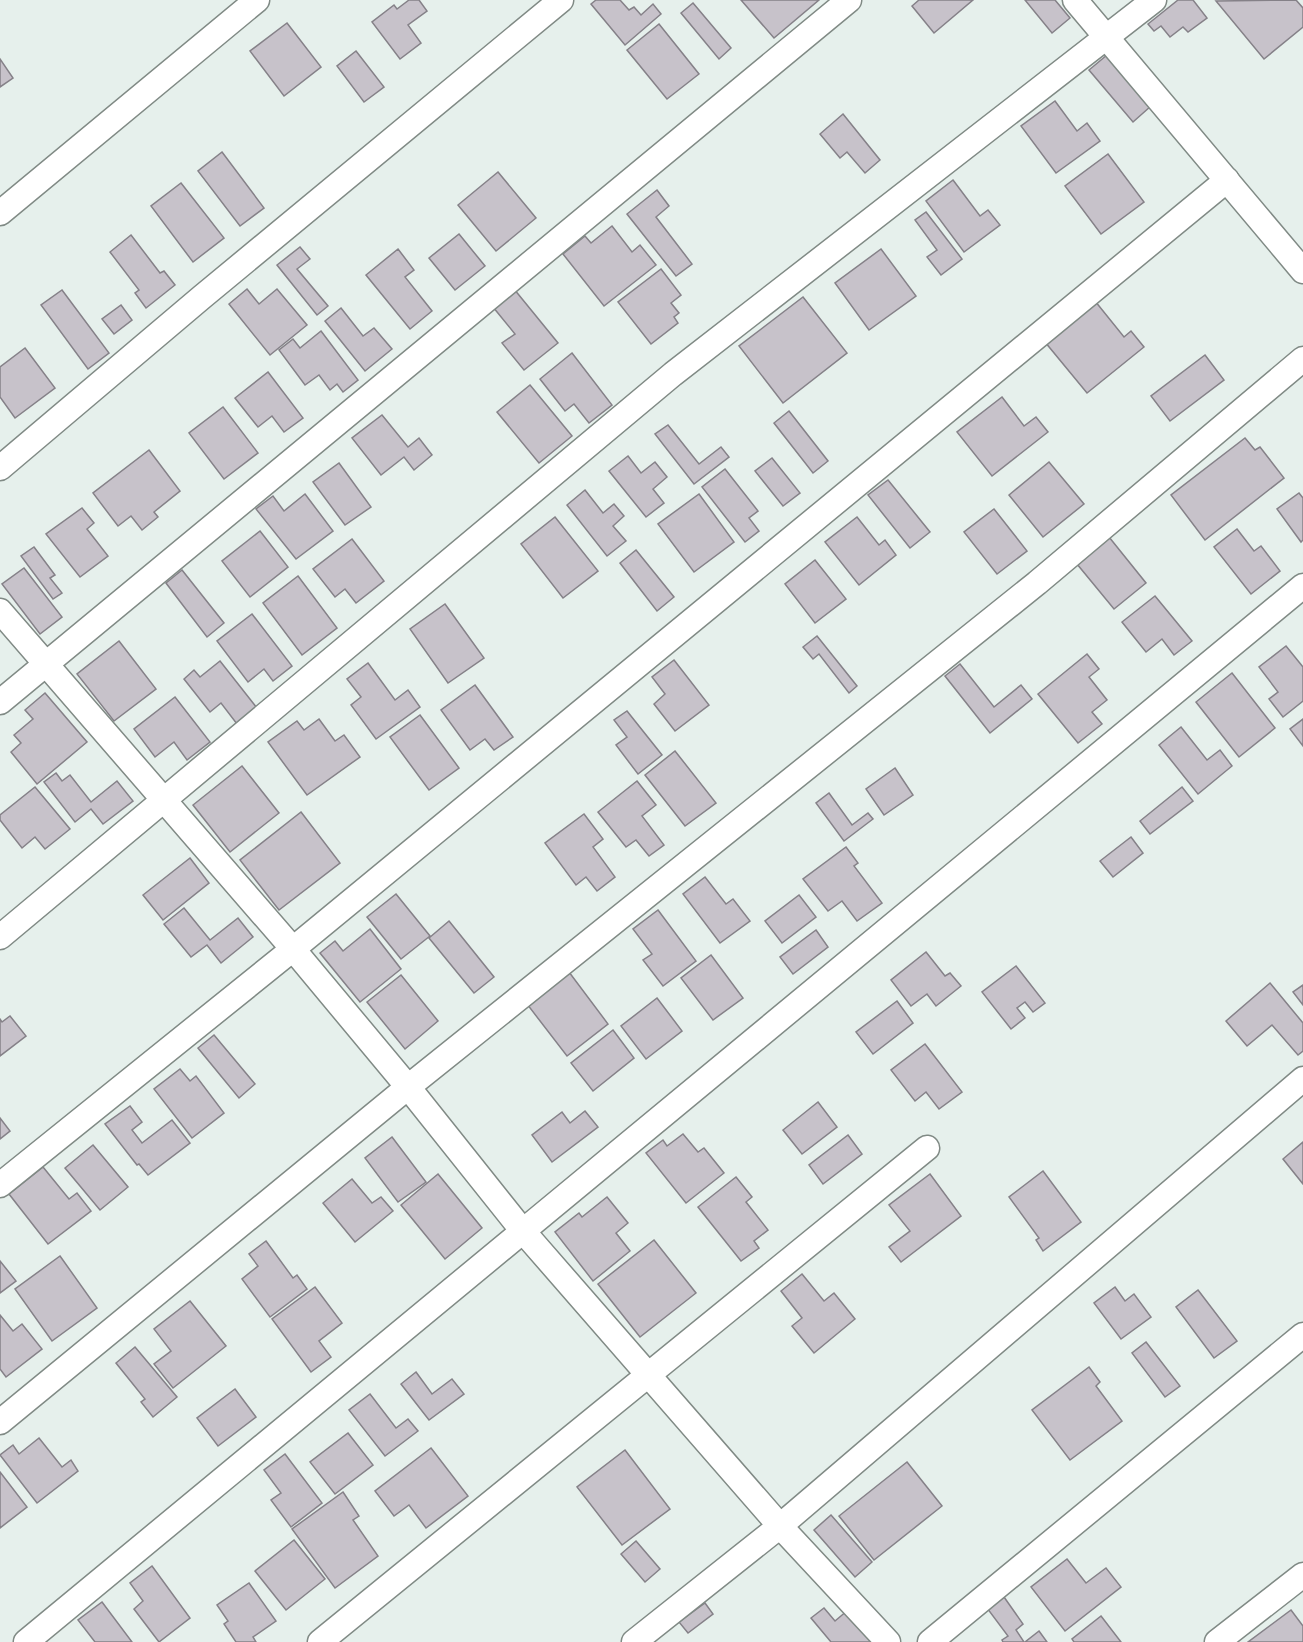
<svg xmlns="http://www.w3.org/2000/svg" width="1303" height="1642" font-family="'Exo 2',sans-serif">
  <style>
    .building { fill: #c7c2ca; stroke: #858188; stroke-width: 1.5 }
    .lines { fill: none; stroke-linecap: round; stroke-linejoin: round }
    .minor-casing { stroke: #808a85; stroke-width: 27 }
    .minor { stroke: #fff; stroke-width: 24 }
  </style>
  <rect width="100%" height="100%" fill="#e6f0ec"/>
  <!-- building -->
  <g class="building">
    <polygon points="409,0 419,0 427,11 408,25 421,43 400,59 372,22 394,5 397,9"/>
    <polygon points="596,0 620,0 629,10 634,7 641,15 653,4 661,14 625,45 591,4"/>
    <polygon points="741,0 819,0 774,38"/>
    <polygon points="919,0 973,0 934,33 912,6"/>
    <polygon points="1025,0 1055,0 1070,18 1052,33"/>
    <polygon points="1178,0 1193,0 1207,18 1188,32 1183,27 1170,37 1161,26 1154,31 1148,24"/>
    <polygon points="1296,0 1303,8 1303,27 1264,59 1216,1"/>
    <polygon points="693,3 731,48 719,59 681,13"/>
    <polygon points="287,23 321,67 284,96 250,51"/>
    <polygon points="659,24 699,74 667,99 627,50"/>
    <polygon points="356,51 384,87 364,102 337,66"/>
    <polygon points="1107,55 1151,106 1133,122 1089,70"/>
    <polygon points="0,59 13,78 0,87"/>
    <polygon points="1055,101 1077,131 1087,123 1100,141 1056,173 1021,126"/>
    <polygon points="843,114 880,160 865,173 847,152 840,158 820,134"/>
    <polygon points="222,152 264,208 240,226 198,171"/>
    <polygon points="1108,154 1144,202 1101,234 1065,186"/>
    <polygon points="498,172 536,218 496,251 458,205"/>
    <polygon points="953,180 980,216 988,210 1000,225 964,252 926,201"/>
    <polygon points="181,183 224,238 193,262 151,206"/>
    <polygon points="657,190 669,206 656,217 692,264 676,276 627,214"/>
    <polygon points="926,212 962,259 941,275 927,257 937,250 915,220"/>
    <polygon points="612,226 632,252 640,245 656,265 604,306 563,254 585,236 591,243"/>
    <polygon points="459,234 485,266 455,290 429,258"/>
    <polygon points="131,235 160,273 164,271 175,285 146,308 135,293 139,290 110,252"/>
    <polygon points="300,247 310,259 297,269 328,306 317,315 277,265"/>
    <polygon points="398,249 414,270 405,277 432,311 410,329 366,275"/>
    <polygon points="881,249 916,296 869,330 835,283"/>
    <polygon points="661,269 681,295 671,303 679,313 674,317 678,323 651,344 618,302"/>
    <polygon points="247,289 259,304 277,289 307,325 270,355 229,304"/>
    <polygon points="514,289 558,343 524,370 502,343 515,334 493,307"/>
    <polygon points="62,290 109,353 88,369 41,305"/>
    <polygon points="803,297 847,353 783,403 739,346"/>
    <polygon points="1095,301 1124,337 1131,331 1144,347 1087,393 1045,342"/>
    <polygon points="121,305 132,320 114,334 102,319"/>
    <polygon points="341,308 363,336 374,328 392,349 365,371 325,321"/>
    <polygon points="321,331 358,380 343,392 337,384 330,390 319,375 305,385 279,350 293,339 300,348"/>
    <polygon points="25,348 55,388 15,418 0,397 0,367"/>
    <polygon points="572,353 612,405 589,423 574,404 565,411 540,379"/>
    <polygon points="1205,355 1224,380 1170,421 1151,396"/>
    <polygon points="268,372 303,418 284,432 272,416 258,427 235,398"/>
    <polygon points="530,385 572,436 539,463 497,412"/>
    <polygon points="1002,397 1024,426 1036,417 1048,432 992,476 957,432"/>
    <polygon points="223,407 258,453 224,479 189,433"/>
    <polygon points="789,411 828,461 813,473 774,423"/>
    <polygon points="382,415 408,447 419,438 432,455 414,470 404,457 381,475 352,438"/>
    <polygon points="668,425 699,464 721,447 729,457 694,484 655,434"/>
    <polygon points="1245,438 1255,450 1260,447 1284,478 1205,540 1171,495"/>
    <polygon points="149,450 180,491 154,512 158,517 142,530 131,516 118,526 93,493"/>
    <polygon points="628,456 641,473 655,462 667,477 653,489 664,503 646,517 609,471"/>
    <polygon points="772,458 800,493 783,506 755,471"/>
    <polygon points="1049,462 1084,504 1043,537 1009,495"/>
    <polygon points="339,463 371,507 345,525 313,482"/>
    <polygon points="725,469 758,511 749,518 759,531 745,542 702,487"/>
    <polygon points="888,480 930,532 910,548 868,495"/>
    <polygon points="585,490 603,513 614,504 624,516 613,526 626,541 607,556 567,505"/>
    <polygon points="1299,493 1303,498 1303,540 1301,542 1277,509"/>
    <polygon points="305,494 333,531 296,559 256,509 273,496 284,511"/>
    <polygon points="699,494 734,542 694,572 658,524"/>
    <polygon points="82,508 94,523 87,529 108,556 80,577 46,534"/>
    <polygon points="994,509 1027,551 997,574 964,532"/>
    <polygon points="555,517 598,571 563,598 521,544"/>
    <polygon points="857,517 879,545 885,540 896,555 859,585 825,542"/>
    <polygon points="1237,529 1254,551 1261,546 1280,571 1251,594 1214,547"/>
    <polygon points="260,531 288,567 250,597 222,561"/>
    <polygon points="1109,537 1146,583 1114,609 1077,564"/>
    <polygon points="352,539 384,581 356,603 345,589 335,597 313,569"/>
    <polygon points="34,547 55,575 50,578 62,593 53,599 21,556"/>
    <polygon points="636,550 674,597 657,611 620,563"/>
    <polygon points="815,560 846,599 815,623 785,584"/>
    <polygon points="24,568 62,617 40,634 2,584"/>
    <polygon points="182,570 224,623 207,637 166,583"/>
    <polygon points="298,576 337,628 302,655 263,603"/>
    <polygon points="1155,596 1192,641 1174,655 1162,639 1146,652 1122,622"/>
    <polygon points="445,604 484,658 448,683 410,629"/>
    <polygon points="252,614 292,666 273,681 264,669 248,682 217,641"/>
    <polygon points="817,636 857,686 849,693 819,654 813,659 803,647"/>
    <polygon points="119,641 156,689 114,721 77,674"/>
    <polygon points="1286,646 1303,667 1303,701 1283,717 1269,699 1278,692 1259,667"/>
    <polygon points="1087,654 1099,669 1089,677 1107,700 1092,712 1102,724 1078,743 1038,694"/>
    <polygon points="674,660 709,705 675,731 654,704 665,694 652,677"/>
    <polygon points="220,661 257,708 237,724 221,703 210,712 184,679 194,670 200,677"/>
    <polygon points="368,663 395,700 408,690 420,707 376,739 351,705 361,697 347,679"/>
    <polygon points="960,664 994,707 1021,685 1032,699 990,733 945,676"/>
    <polygon points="1232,673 1275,728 1239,757 1196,702"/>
    <polygon points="475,685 513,737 494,750 485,739 470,750 441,710"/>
    <polygon points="45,693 87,742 37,784 11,752 21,743 14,735 33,719 25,710"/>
    <polygon points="175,697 210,742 187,760 174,742 155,757 134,729"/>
    <polygon points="627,711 662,755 638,774 616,745 627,737 614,720"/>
    <polygon points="420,715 459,768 429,790 390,737"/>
    <polygon points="319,719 335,741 344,735 360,757 307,795 268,742 297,721 304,730"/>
    <polygon points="1303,719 1303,746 1290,729"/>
    <polygon points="1181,727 1207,760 1220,750 1232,766 1198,794 1159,745"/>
    <polygon points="675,751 716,803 685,826 645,775"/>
    <polygon points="242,766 279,813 230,852 193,805"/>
    <polygon points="895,768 913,795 884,815 866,789"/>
    <polygon points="56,773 62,781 70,775 91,802 117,781 133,801 103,824 91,809 75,822 44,782"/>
    <polygon points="637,781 656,805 642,816 664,845 649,856 636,840 626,847 598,812"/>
    <polygon points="35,787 70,829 45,849 35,837 22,848 0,820 0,815"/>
    <polygon points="1182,787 1193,801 1150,834 1140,821"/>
    <polygon points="829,793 852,825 868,813 873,819 844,841 816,803"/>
    <polygon points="301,812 340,863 279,910 240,860"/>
    <polygon points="584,814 603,839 593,847 615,877 597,891 586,877 576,885 545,843"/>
    <polygon points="1131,837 1143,853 1113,877 1100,861"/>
    <polygon points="846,847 858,863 854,866 882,903 857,921 842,901 828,911 803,879"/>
    <polygon points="190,858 209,883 163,920 143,895"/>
    <polygon points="705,877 726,904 733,899 750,921 720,943 683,894"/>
    <polygon points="396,894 430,936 401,959 367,917"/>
    <polygon points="799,895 816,917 782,943 765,921"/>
    <polygon points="184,908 210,940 238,918 253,937 221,963 207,945 191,957 164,924"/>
    <polygon points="658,910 696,961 663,986 643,960 652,954 633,929"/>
    <polygon points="449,921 494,977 474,993 429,938"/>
    <polygon points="370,929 401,969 360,1002 320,953 335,941 343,951"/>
    <polygon points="816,930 828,947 793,974 780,957"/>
    <polygon points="926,952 945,976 950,973 961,986 936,1006 927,994 911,1006 891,980"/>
    <polygon points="711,955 743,998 713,1020 681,978"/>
    <polygon points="1016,966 1045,1003 1033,1012 1025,1002 1017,1008 1025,1018 1011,1029 982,992"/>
    <polygon points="569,972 608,1024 567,1056 527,1004"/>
    <polygon points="401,975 438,1021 405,1049 367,1002"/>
    <polygon points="1270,983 1303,1023 1303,1051 1298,1055 1272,1025 1247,1046 1226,1021"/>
    <polygon points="1303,985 1303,1005 1293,992"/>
    <polygon points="657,998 682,1031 646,1059 621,1026"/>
    <polygon points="897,1001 913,1023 873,1054 856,1032"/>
    <polygon points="10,1016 26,1036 0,1056 0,1019 2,1022"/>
    <polygon points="613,1030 634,1058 593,1091 571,1063"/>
    <polygon points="214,1035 255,1084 239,1098 198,1048"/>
    <polygon points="925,1044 962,1092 939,1109 926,1092 915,1101 891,1070"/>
    <polygon points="180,1069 190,1081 196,1076 224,1113 192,1138 154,1089"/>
    <polygon points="818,1102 837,1127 802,1154 783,1130"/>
    <polygon points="130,1106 142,1122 132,1130 142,1143 172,1120 190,1143 148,1175 139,1164 137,1165 105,1124"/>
    <polygon points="585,1111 598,1127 552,1162 532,1135 562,1112 570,1123"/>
    <polygon points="0,1118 10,1131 0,1139"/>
    <polygon points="683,1134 698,1152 704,1148 724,1173 686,1203 646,1153 663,1140 667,1146"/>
    <polygon points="848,1135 862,1154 823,1184 809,1165"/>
    <polygon points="392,1137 426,1182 398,1202 365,1158"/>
    <polygon points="1303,1142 1303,1184 1283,1159"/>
    <polygon points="93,1145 128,1187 100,1210 65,1168"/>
    <polygon points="43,1167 69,1199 77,1193 91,1211 48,1244 9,1194"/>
    <polygon points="1043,1171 1081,1222 1043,1251 1036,1240 1039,1238 1009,1197"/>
    <polygon points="438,1174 482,1228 445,1259 401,1205"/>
    <polygon points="930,1174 961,1216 901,1262 889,1247 910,1231 889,1205"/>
    <polygon points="736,1177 752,1197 746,1202 768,1230 754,1241 759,1248 741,1261 698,1207"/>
    <polygon points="352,1179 372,1203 381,1197 393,1211 355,1242 323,1203"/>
    <polygon points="607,1197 628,1223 616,1233 630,1251 593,1281 555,1232 579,1213 582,1217"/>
    <polygon points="654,1240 696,1293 640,1337 598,1284"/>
    <polygon points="266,1241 293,1278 297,1275 307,1289 270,1317 242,1279 258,1266 249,1254"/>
    <polygon points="60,1256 97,1308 52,1341 15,1289"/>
    <polygon points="0,1261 16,1281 0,1293"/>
    <polygon points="802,1274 824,1301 834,1293 855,1319 814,1353 792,1326 802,1318 781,1291"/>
    <polygon points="315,1287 342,1323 319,1341 331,1357 311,1372 272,1319"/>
    <polygon points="1115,1287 1125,1301 1134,1294 1151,1317 1121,1339 1094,1303"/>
    <polygon points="1198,1290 1237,1341 1214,1358 1176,1307"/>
    <polygon points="190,1301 226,1346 173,1388 154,1364 171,1351 154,1329"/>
    <polygon points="0,1315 13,1331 22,1324 42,1349 6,1377 0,1369"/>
    <polygon points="1146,1342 1180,1386 1165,1397 1132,1353"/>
    <polygon points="135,1347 177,1397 153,1417 141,1402 145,1399 116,1363"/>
    <polygon points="1089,1367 1100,1382 1096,1386 1122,1421 1070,1460 1032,1410"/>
    <polygon points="416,1372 432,1394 452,1379 464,1394 429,1420 401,1384"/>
    <polygon points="235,1389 256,1417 218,1446 197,1418"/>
    <polygon points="370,1394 396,1428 408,1419 418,1431 385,1456 349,1410"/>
    <polygon points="348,1433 373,1465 335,1494 310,1462"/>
    <polygon points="39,1438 62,1467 71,1460 78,1471 37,1503 0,1455 13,1445 19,1454"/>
    <polygon points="431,1448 468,1496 426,1528 409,1505 394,1516 375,1491"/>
    <polygon points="625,1450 670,1509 622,1545 577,1487"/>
    <polygon points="285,1454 322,1503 291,1527 271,1500 281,1493 264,1470"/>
    <polygon points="907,1462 942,1506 874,1560 839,1516"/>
    <polygon points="0,1472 27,1507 0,1528"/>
    <polygon points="343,1492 359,1516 353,1520 378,1556 335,1588 292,1529"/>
    <polygon points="831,1515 872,1562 855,1577 814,1530"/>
    <polygon points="294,1540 325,1579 286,1610 255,1571"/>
    <polygon points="636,1541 660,1569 645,1582 621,1554"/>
    <polygon points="1067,1559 1086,1583 1106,1568 1121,1587 1065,1631 1031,1587"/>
    <polygon points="152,1566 190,1618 159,1642 134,1609 143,1601 130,1583"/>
    <polygon points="249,1583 276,1621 253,1637 256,1642 236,1642 224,1624 228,1621 217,1605"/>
    <polygon points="1004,1597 1023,1624 1016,1630 1024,1642 1003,1642 1002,1640 1008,1636 987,1608"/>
    <polygon points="102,1602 132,1642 95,1642 78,1620"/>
    <polygon points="705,1603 713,1614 688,1633 679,1622"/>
    <polygon points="824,1608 835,1621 848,1610 874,1642 831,1642 811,1618"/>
    <polygon points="1291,1610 1303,1626 1303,1642 1248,1642"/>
    <polygon points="1101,1616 1121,1642 1074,1642 1072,1639"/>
    <polygon points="1039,1631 1047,1642 1025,1642"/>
  </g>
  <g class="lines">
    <defs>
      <g id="minor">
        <polyline points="1075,0 1303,271"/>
        <polyline points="0,213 257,0"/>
        <polyline points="0,468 202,297 561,0"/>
        <polyline points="0,611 293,949 408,1087 522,1230 780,1526 888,1642"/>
        <polyline points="0,702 849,0"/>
        <polyline points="0,937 673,374 1154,0"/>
        <polyline points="0,1185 293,949 1227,180"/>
        <polyline points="0,1422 408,1087 1037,583 1303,359"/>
        <polyline points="26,1642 1303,586"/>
        <polyline points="320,1642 927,1148"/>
        <polyline points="634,1642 780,1526 1303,1079"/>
        <polyline points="930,1642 1303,1335"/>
        <polyline points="1217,1642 1303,1575"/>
      </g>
    </defs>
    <!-- minor casing -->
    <use href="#minor" class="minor-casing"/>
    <!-- minor -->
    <use href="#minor" class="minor"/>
  </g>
</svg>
